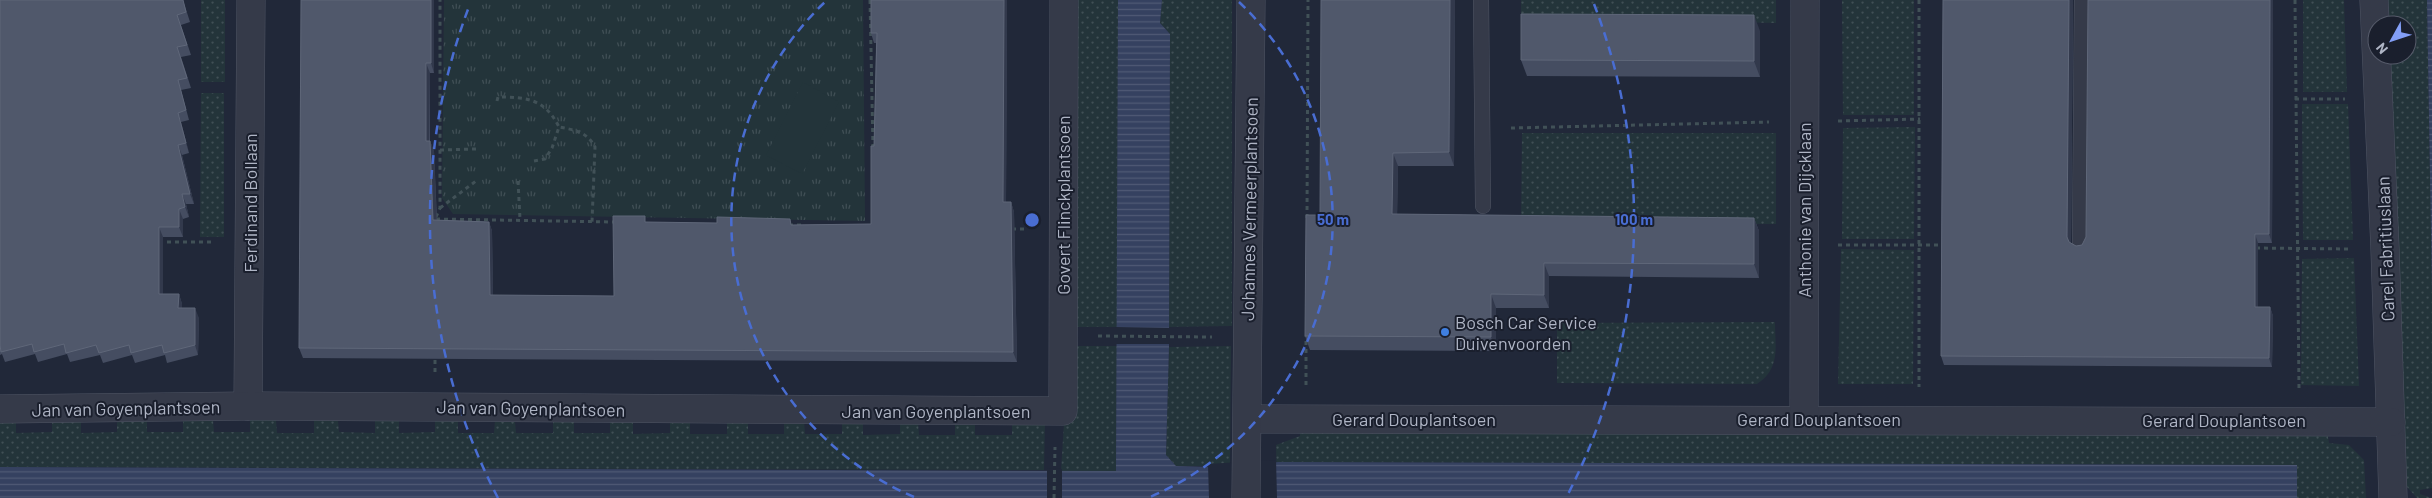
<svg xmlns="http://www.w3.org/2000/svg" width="2432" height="498" font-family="Barlow,sans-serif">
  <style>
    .grass { fill: url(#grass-dots) }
    .park { fill: url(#park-tufts) }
    .pitch { fill: #23343a }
    .water { fill: url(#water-rules) }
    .pier { fill: #212839 }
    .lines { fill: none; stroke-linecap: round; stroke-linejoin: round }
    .lane-casing { stroke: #4f5564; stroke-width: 16 }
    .street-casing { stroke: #4f5564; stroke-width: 29 }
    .path { stroke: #415157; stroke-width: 3; stroke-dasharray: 4 4; stroke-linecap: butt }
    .lane { stroke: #353a49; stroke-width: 15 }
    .street { stroke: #353a49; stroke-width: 28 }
    .wall { fill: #454d61 }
    .shaded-wall { fill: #32394c }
    .building { fill: #50586b; stroke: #5f6779 }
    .ring { fill: none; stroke: #496dd2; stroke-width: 2.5; stroke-dasharray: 9 6 }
    .shop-dot { fill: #3f7fe0; stroke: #1a1f2d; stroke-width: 2 }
    .labels { text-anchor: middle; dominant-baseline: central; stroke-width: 4; stroke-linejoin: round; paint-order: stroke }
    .street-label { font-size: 18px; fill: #afb5c5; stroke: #1a1f2d }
    .poi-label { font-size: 18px; fill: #afb5c5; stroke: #1a1f2d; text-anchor: start }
    .centre { fill: #496dd2; stroke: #1a1f2d; stroke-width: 2.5 }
    .ring-label { font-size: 15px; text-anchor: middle; font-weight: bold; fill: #496dd2; stroke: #1a1f2d; stroke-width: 4; stroke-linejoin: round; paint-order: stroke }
  </style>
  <defs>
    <pattern id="grass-dots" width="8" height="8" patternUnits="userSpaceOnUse" patternTransform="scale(1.25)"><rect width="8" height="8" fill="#23343a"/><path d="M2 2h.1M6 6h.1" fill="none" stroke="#404f55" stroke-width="1.8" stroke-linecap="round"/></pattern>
    <pattern id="park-tufts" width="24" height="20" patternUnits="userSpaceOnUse" patternTransform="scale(1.25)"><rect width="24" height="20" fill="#23343a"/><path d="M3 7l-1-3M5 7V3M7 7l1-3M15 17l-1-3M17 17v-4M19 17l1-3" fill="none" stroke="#404f55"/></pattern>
    <pattern id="water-rules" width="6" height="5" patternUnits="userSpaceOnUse" patternTransform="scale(1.25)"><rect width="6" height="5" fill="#354160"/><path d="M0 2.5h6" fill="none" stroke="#505a75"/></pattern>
  </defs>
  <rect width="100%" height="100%" fill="#212839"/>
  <!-- grass -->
  <g class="grass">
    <rect x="201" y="0" width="24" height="82"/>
    <polygon points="1073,0 1118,0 1117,327 1072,327"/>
    <polygon points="1162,0 1232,0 1232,326 1169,327 1170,34 1160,23"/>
    <polygon points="1521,0 1776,0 1776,23 1521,18"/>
    <polygon points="1842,0 1914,0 1914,115 1843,115"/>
    <polygon points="2303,0 2344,0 2347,92 2303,92"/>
    <polygon points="2388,0 2427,0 2432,293 2432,488 2420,490 2420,494 2432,498 2417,498 2407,487 2390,55 2407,55 2407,25 2389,25"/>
    <polygon points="201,93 224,93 224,237 200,237"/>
    <polygon points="2302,104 2348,104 2353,240 2303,240"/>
    <polygon points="1915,127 1914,239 1842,239 1843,128"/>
    <polygon points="1522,133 1776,133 1776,224 1521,223"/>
    <polygon points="1841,249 1914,250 1913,384 1838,384"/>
    <polygon points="2354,258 2359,386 2301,385 2302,259"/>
    <path d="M 1775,322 C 1775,347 1781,368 1757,384 L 1557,383 L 1557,323 Z"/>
    <polygon points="1073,346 1117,346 1116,471 1061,471 1064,423 1073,422"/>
    <polygon points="1231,346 1230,466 1176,466 1166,455 1169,347"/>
    <polygon points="0,419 16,419 16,433 52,432 52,419 81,420 81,433 117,432 117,420 147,419 147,432 183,432 183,420 213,420 214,432 250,432 250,419 276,420 277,433 314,433 314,419 338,420 339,432 375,433 375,419 399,420 399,433 435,432 435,420 458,420 458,433 494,433 495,420 515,421 516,433 553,433 553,420 574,420 574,433 610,433 610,420 633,421 633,434 670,433 670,420 690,421 690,434 727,434 727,421 748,421 748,434 784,434 784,421 804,421 805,434 842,434 842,421 863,421 863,435 900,434 900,421 918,422 919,435 955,435 955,422 975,422 975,435 1012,435 1012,422 1045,422 1044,470 0,467"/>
    <polygon points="1300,427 2327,431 2329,443 2349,445 2364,460 2366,498 2297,498 2297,465 1279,462 1277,498 1276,445 1300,436"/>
  </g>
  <!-- park -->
  <polygon class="park" points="444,0 863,0 865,221 453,214 442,198"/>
  <!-- pitch -->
  <polygon class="pitch" points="803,82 839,102 802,174 766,155"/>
  <!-- water -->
  <g class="water">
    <polygon points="1118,0 1162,0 1160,23 1170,34 1169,347 1166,455 1176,466 1211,467 1279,462 2297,465 2297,498 0,498 0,467 1116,471"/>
    <polygon points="2427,0 2432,0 2432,293"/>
  </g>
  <!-- pier -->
  <g class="pier">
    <polygon points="1115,327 1172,328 1172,344 1115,344"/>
    <polygon points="1276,460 1277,498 1209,498 1208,464"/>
    <polygon points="1047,468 1062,469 1062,498 1047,498"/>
  </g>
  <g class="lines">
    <defs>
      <g id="lane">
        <polyline points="1481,0 1483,206"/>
        <polyline points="2080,246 2082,0"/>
      </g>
      <g id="street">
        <polyline points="2374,0 2385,249 2393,498"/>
        <polyline points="248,406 251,0"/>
        <polyline points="0,409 248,406 1063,411 1064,0"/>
        <polyline points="1248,419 2391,422"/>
        <polyline points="1804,419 1805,0"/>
        <polyline points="1246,498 1251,0"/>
      </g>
    </defs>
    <!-- lane casing -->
    <use href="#lane" class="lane-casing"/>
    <!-- street casing -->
    <use href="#street" class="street-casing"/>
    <!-- path -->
    <g class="path">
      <polyline points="870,0 873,149"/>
      <polyline points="1919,0 1919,387"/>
      <polyline points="2295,0 2299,388"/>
      <polyline points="2295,99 2345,99"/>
      <path d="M 497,101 L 498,97 C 527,97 545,99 559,127"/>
      <polyline points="1838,121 1920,119"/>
      <polyline points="1511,128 1769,122"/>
      <polyline points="440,150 476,149"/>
      <path d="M 534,161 L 545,159 L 552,148 L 559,127 C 575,130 587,132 595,147 L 592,222"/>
      <polyline points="518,181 520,219"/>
      <polyline points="440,208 476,181"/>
      <polyline points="436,217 440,208 440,0"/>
      <polyline points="1307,218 1308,0"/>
      <polyline points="436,219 615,222"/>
      <polyline points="789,225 803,225"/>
      <polyline points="1012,229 1028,229"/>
      <polyline points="159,242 215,242"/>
      <polyline points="1838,245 1945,245"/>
      <polyline points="2256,248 2350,249"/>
      <polyline points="1098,336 1212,337"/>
      <polyline points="435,372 435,355"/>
      <polyline points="1306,385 1306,336"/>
      <polyline points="1054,498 1055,447"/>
    </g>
    <!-- lane -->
    <use href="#lane" class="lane"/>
    <!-- street -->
    <use href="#street" class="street"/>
  </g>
  <!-- wall -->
  <g class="wall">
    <polygon points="0,0 183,0 190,22 181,25 191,55 181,57 191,88 181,90 189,120 181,122 189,153 182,155 194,204 186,204 189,217 183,219 183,237 163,237 163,294 179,294 182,304 182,308 199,318 198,355 167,363 165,355 135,363 132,355 103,363 100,355 70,362 67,354 38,362 35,354 5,362 2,354 0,355"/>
    <polygon points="434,0 434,73 430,73 430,141 434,151 437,220 489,222 492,231 493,295 614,296 647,222 792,225 871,224 874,146 876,43 874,43 871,33 871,0 1007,0 1006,202 1011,202 1014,212 1017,362 303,358 299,348"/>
    <polygon points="1455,0 1454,166 1398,166 1397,214 1754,218 1759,231 1759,278 1549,276 1549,308 1496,308 1496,351 1310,350 1305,336 1320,215"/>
    <polygon points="1943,0 2073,0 2071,243 2076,246 2082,245 2273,0 2272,243 2258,243 2258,307 2270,307 2273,316 2272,367 1944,365 1941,356"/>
    <polygon points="1760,31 1760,77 1527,76 1521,60"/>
  </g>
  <!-- shaded-wall -->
  <g class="shaded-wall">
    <polygon points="431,0 434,0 434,73 431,63"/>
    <polygon points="1004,0 1007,0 1006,212 1003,202"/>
    <polygon points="1450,0 1455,0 1454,166 1449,152"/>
    <polygon points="2069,0 2073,0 2071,246 2067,237"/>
    <polygon points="2270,0 2273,0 2272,243 2269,234"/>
    <polygon points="1754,15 1760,31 1760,77 1754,61"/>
    <polygon points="426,63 430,73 429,151 426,141"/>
    <polygon points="178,113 181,122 189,153 186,143"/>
    <polygon points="430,141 434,151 437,230 433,220"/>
    <polygon points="178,145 182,155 194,204 190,194"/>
    <polygon points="1393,153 1398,166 1397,228 1392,214"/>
    <polygon points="182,194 186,204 189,217 185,207"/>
    <polygon points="1011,202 1014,212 1017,362 1013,352"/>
    <polygon points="179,209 183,219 183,237 179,227"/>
    <polygon points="1754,218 1759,231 1759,278 1754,264"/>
    <polygon points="489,222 492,231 493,304 490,295"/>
    <polygon points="159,227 163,237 163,304 159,294"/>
    <polygon points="2255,234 2258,243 2258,316 2255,307"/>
    <polygon points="1544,263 1549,276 1549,308 1544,295"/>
    <polygon points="179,294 182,304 182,318 178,308"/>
    <polygon points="1491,294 1496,308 1496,351 1491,337"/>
    <polygon points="2270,307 2273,316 2272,367 2269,358"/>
    <polygon points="195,308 199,318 198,355 195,345"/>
  </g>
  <!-- building -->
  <g class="building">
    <polygon points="0,0 183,0 186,12 177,15 187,45 177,47 187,78 178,80 186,110 178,113 186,143 178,145 190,194 182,194 185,207 179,209 179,227 159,227 159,294 179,294 178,308 195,308 195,345 164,353 162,345 131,353 129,345 99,353 96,345 66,353 64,344 34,352 32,344 1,352 0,345"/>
    <polygon points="301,0 431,0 431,63 426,63 426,141 430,141 433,220 489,222 490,295 614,296 613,216 645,216 645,222 717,223 717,217 790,219 791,225 871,224 871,146 874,146 877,33 871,33 871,0 1004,0 1003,202 1011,202 1013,352 299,348"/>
    <polygon points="1321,0 1450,0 1449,152 1393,153 1392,214 1754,218 1754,264 1544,263 1544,295 1491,294 1491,337 1305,336 1306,215 1320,215"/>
    <polygon points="1943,0 2069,0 2067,237 2069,242 2076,246 2082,245 2086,237 2088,0 2270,0 2269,234 2255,234 2255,307 2270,307 2269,358 1941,356"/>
    <polygon points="1521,14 1754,15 1754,61 1521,60"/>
  </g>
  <!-- distance rings -->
  <g class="ring">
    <path d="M914 497A301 301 0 0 1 825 2M1239 2A301 301 0 0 1 1150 497"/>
    <path d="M498 498A602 602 0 0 1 470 4M1594 4A602 602 0 0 1 1566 498"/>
  </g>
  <!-- markers -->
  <circle class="shop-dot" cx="1445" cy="332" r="5"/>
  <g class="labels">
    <!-- street labels -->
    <g class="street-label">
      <text transform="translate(250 203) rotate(-90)">Ferdinand Bollaan</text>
      <text transform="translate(1063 205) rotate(-90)">Govert Flinckplantsoen</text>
      <text transform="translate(1249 209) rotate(-89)">Johannes Vermeerplantsoen</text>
      <text transform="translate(1804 210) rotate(-90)">Anthonie van Dijcklaan</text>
      <text transform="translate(2385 249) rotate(-92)">Carel Fabritiuslaan</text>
      <text transform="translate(126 408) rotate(-1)">Jan van Goyenplantsoen</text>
      <text transform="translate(531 408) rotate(1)">Jan van Goyenplantsoen</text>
      <text x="936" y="411">Jan van Goyenplantsoen</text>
      <text x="1414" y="419">Gerard Douplantsoen</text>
      <text x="1819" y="419">Gerard Douplantsoen</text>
      <text x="2224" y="420">Gerard Douplantsoen</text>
    </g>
    <!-- poi labels -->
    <g class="poi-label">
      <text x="1455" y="322">Bosch Car Service<tspan x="1455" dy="21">Duivenvoorden</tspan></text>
    </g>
  </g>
  <circle cx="1032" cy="220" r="8" class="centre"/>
  <g class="ring-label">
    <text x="1333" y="225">50 m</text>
    <text x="1634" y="225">100 m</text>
  </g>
  <!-- north arrow -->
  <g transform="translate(2392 40) rotate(230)"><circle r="24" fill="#1a1f2d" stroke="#565b6a"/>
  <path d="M0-4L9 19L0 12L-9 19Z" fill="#839ff7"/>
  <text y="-8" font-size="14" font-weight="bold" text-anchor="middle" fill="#afb5c5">N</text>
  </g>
</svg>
